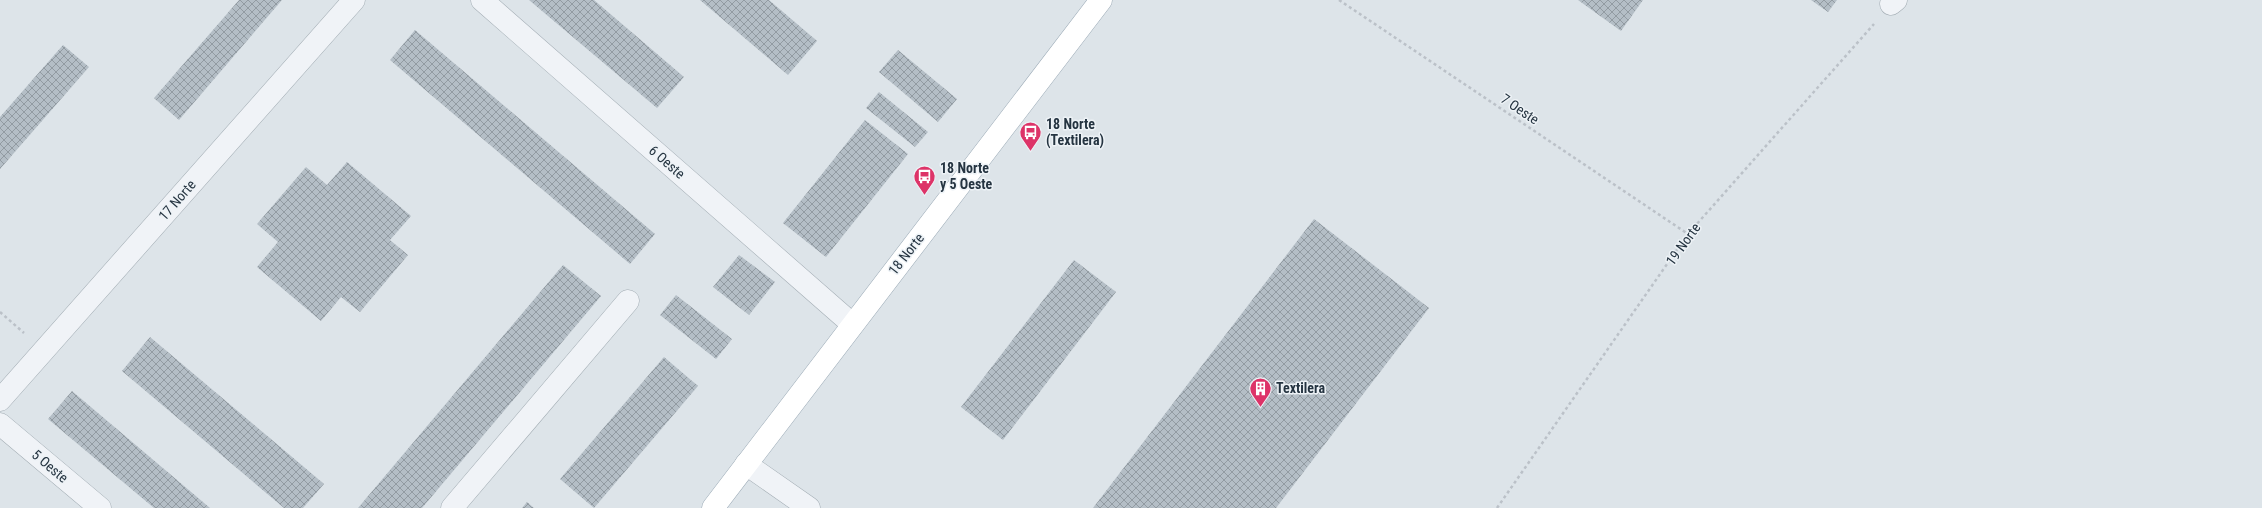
<svg xmlns="http://www.w3.org/2000/svg" width="2262" height="508" font-family="'Roboto Condensed',sans-serif">
  <style>
    .building { fill: url(#building-cross-hatch) }
    .lines { fill: none; stroke-linecap: round; stroke-linejoin: round }
    .minor-casing { stroke: #a2acb3; stroke-width: 23 }
    .major-casing { stroke: #9baab6; stroke-width: 23 }
    .path { stroke: #bbc1c8; stroke-width: 2.5; stroke-dasharray: 3 3; stroke-linecap: butt }
    .minor { stroke: #f0f3f7; stroke-width: 22 }
    .major { stroke: #fff; stroke-width: 22 }
    .labels { text-anchor: middle; dominant-baseline: central; stroke-width: 3; stroke-linejoin: round; paint-order: stroke }
    .street-label { font-size: 14px; fill: #253441; stroke: #edf2f6 }
    .poi-label { font-size: 14px; font-weight: bold; fill: #253441; stroke: #edf2f6; text-anchor: start }
  </style>
  <defs>
    <pattern id="building-cross-hatch" width="8" height="8" patternUnits="userSpaceOnUse"><rect width="8" height="8" fill="#b4bec6"/><path d="M0 0l8 8M0 8l8-8" fill="none" stroke="#929ba2"/></pattern>
  </defs>
  <rect width="100%" height="100%" fill="#dde4e9"/>
  <!-- building -->
  <g class="building">
    <polygon points="239,0 282,0 179,120 154,98"/>
    <polygon points="529,0 594,0 684,77 657,108"/>
    <polygon points="700,0 769,0 817,41 788,75"/>
    <polygon points="1578,0 1643,0 1621,31"/>
    <polygon points="1811,0 1837,0 1828,12"/>
    <polygon points="415,30 655,234 630,264 390,60"/>
    <polygon points="63,45 89,67 0,169 0,117"/>
    <polygon points="898,50 957,99 938,122 879,72"/>
    <polygon points="879,92 928,132 915,147 866,108"/>
    <polygon points="865,120 908,154 826,257 783,223"/>
    <polygon points="347,162 411,216 390,240 408,255 360,312 341,297 321,321 257,267 278,242 257,224 306,167 327,185"/>
    <polygon points="1314,219 1429,308 1276,508 1093,508"/>
    <polygon points="739,255 775,282 749,315 713,287"/>
    <polygon points="1074,260 1116,292 1003,440 961,407"/>
    <polygon points="563,265 601,296 422,508 358,508"/>
    <polygon points="676,295 732,339 716,359 660,315"/>
    <polygon points="150,337 324,484 303,508 284,508 122,371"/>
    <polygon points="664,357 698,386 594,508 560,479"/>
    <polygon points="72,391 210,508 154,508 48,419"/>
    <polygon points="527,502 534,508 522,508"/>
  </g>
  <g class="lines">
    <defs>
      <g id="minor">
        <polyline points="482,0 852,324"/>
        <polyline points="1891,4 1896,0"/>
        <polyline points="0,400 354,0"/>
        <polyline points="0,424 100,508"/>
        <polyline points="746,464 809,508"/>
        <polyline points="452,508 628,301"/>
      </g>
      <polyline id="major" points="713,508 1101,0"/>
    </defs>
    <!-- minor casing -->
    <use href="#minor" class="minor-casing"/>
    <!-- major casing -->
    <use href="#major" class="major-casing"/>
    <!-- path -->
    <g class="path">
      <polyline points="1339,0 1688,234"/>
      <polyline points="0,312 24,333"/>
      <polyline points="1497,508 1688,234 1874,24"/>
    </g>
    <!-- minor -->
    <use href="#minor" class="minor"/>
    <!-- major -->
    <use href="#major" class="major"/>
  </g>
  <!-- icons -->
  <defs>
    <symbol id="bus-pin" viewBox="-11 -11 22 30"><path d="M0 17L-7.5 6A9.5 9.5 0 1 1 7.5 6Z" fill="#dd3368" stroke="#edf2f6"/><path d="M-5-6H5V4H4V6H2V4H-2V6H-4V4H-5ZM-3.5-4V0h7V-4ZM-3.5 1.2v1.5H-2V1.2ZM2 1.2v1.5H3.5V1.2Z" fill="#fff"/></symbol>
    <symbol id="building-pin" viewBox="-11 -11 22 30"><path d="M0 17L-7.5 6A9.5 9.5 0 1 1 7.5 6Z" fill="#dd3368" stroke="#edf2f6"/><path d="M-4-6H4V6H1V3H-1V6H-4ZM-2.5-4.3h1.7v1.8h-1.7ZM.8-4.3h1.7v1.8H.8ZM-2.5-1h1.7V.8h-1.7ZM.8-1h1.7V.8H.8Z" fill="#fff"/></symbol>
  </defs>
  <g fill-rule="evenodd">
    <use href="#bus-pin" x="1018" y="120" width="25" height="34"/>
    <use href="#bus-pin" x="912" y="164" width="25" height="34"/>
    <use href="#building-pin" x="1248" y="376" width="25" height="34"/>
  </g>
  <g class="labels">
    <!-- street labels -->
    <g class="street-label">
      <text transform="translate(1520 109) rotate(34)">7 Oeste</text>
      <text transform="translate(667 162) rotate(41)">6 Oeste</text>
      <text transform="translate(177 200) rotate(-49)">17 Norte</text>
      <text transform="translate(1683 244) rotate(-54)">19 Norte</text>
      <text transform="translate(906 254) rotate(-52)">18 Norte</text>
      <text transform="translate(50 466) rotate(40)">5 Oeste</text>
    </g>
    <!-- poi labels -->
    <g class="poi-label">
      <text x="1046" y="124">18 Norte<tspan x="1046" dy="16">(Textilera)</tspan></text>
      <text x="940" y="168">18 Norte<tspan x="940" dy="16">y 5 Oeste</tspan></text>
      <text x="1276" y="388">Textilera</text>
    </g>
  </g>
</svg>
